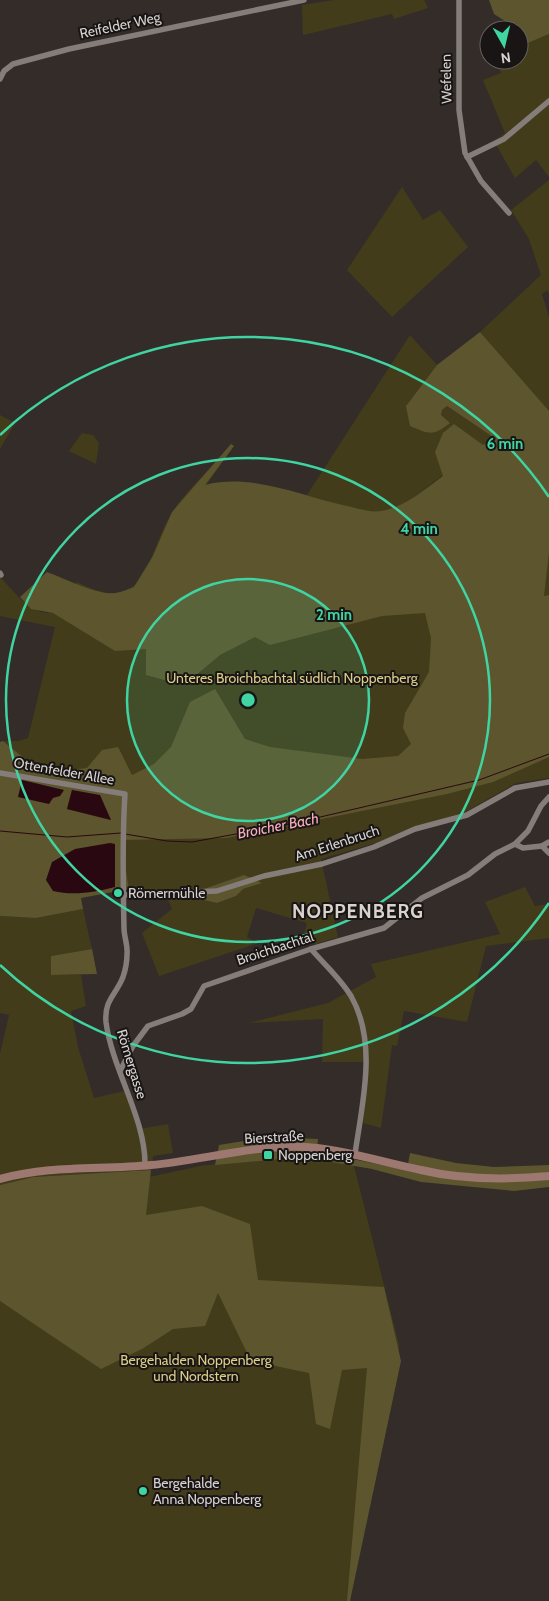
<svg xmlns="http://www.w3.org/2000/svg" width="549" height="1601" font-family="Cabin,sans-serif">
  <style>
    .green { fill: #433c1a }
    .forest { fill: #5d552d; fill-rule: evenodd }
    .water { fill: #2a0812 }
    .lines { fill: none; stroke-linecap: round; stroke-linejoin: round }
    .stream { stroke: #2a0812; stroke-width: 1 }
    .minor { stroke: #847d79; stroke-width: 5.5 }
    .secondary { stroke: #9c7871; stroke-width: 8 }
    .ring { fill: none; stroke: #3fd4a2; stroke-width: 2.5 }
    .poi-dot { fill: #3fd4a2; stroke: #181514; stroke-width: 2 }
    .labels { text-anchor: middle; dominant-baseline: central; stroke-width: 4; stroke-linejoin: round; paint-order: stroke }
    .street-label { font-size: 14px; fill: #d6d2d0; stroke: #181514 }
    .park-label { font-size: 14px; fill: #dccd89; stroke: #181514 }
    .poi-label { font-size: 14px; fill: #d6d2d0; stroke: #181514; text-anchor: start }
    .water-label { font-size: 15px; font-style: italic; fill: #f8aebc; stroke: #181514 }
    .district-label { font-size: 19px; font-weight: bold; letter-spacing: 1px; fill: #d9d1cc; stroke: #181514 }
    .centre { fill: #3fd4a2; stroke: #181514; stroke-width: 2.5 }
    .ring-label { font-size: 15px; text-anchor: middle; font-weight: bold; fill: #3fd4a2; stroke: #181514; stroke-width: 4; stroke-linejoin: round; paint-order: stroke }
  </style>
  <rect width="100%" height="100%" fill="#332c29"/>
  <!-- green -->
  <g class="green">
    <polygon points="334,0 424,0 428,8 394,19 392,14 303,35 302,5"/>
    <polygon points="549,34 549,177 536,160 515,178 494,141 505,133 483,80 501,73 499,65 510,60 519,60 519,46"/>
    <path d="M 549,180 L 549,294 L 547,290 L 542,294 L 549,317 L 549,778 L 516,783 L 465,812 L 399,833 L 379,842 L 321,859 L 338,937 L 316,944 L 303,938 L 307,923 L 256,908 L 247,937 L 258,943 L 159,976 L 142,933 L 172,909 L 168,900 L 195,898 L 217,903 L 236,896 L 243,889 L 261,883 L 203,889 L 133,891 L 129,890 L 120,840 L 67,809 L 3,741 L 18,741 L 28,738 L 55,627 L 0,616 L 0,577 C 17,594 33,620 60,611 L 77,582 C 149,619 145,555 173,511 C 189,487 213,467 231,444 L 234,446 L 207,484 L 228,483 L 307,495 L 410,335 L 437,365 L 406,406 L 441,415 L 442,410 L 447,406 L 490,435 L 492,440 L 417,494 L 545,407 L 480,332 L 541,275 L 529,239 L 511,210 Z"/>
    <polygon points="402,187 423,220 440,210 468,247 392,317 347,270"/>
    <polygon points="0,415 15,423 0,449"/>
    <polygon points="82,433 93,435 99,443 96,464 69,451"/>
    <polygon points="525,887 535,906 549,904 549,938 486,946 467,1022 404,1011 397,1046 392,1045 381,1128 363,1123 369,1062 322,1062 323,1019 249,1023 328,1003 376,977 371,964 500,934 485,902"/>
    <polygon points="83,909 92,949 51,956 51,975 81,975 86,1006 71,1011 78,1047 94,1098 129,1090 140,1129 168,1124 173,1153 153,1156 151,1170 33,1177 0,1185 0,1054 9,1015 0,1013 0,916 36,918"/>
    <polygon points="286,1155 321,1157 353,1162 399,1345 399,1355 348,1601 0,1601 0,1186 145,1178 200,1166 252,1160 267,1161"/>
  </g>
  <!-- forest -->
  <g class="forest">
    <polygon points="489,0 549,0 549,34 523,45 519,30 494,14"/>
    <path d="M 480,332 L 549,411 L 549,552 L 544,596 L 549,595 L 549,757 L 493,782 L 447,794 L 226,838 L 121,840 L 129,889 L 81,898 L 83,909 L 36,918 L 0,916 L 0,742 L 3,741 C 35,768 44,773 87,768 L 102,750 L 118,747 L 132,775 L 154,764 L 171,747 L 190,702 L 215,689 L 245,739 L 270,747 L 362,759 L 398,756 L 411,744 L 403,728 L 405,713 L 429,672 L 431,638 L 425,613 L 382,616 L 270,645 L 255,637 L 220,655 L 195,676 L 175,683 L 146,675 L 146,649 L 115,651 L 53,613 L 31,609 L 20,597 L 47,572 C 64,578 99,596 115,593 C 122,592 128,589 134,587 L 153,556 L 172,512 L 231,444 L 234,446 L 205,485 C 253,473 300,496 347,506 C 357,508 370,513 381,511 C 404,508 425,489 443,476 L 435,452 L 443,433 L 454,424 L 483,445 L 492,440 L 490,435 L 447,406 L 442,410 L 441,415 L 450,423 C 432,437 430,434 410,426 L 406,406 L 437,365 ZM 72,790 L 111,820 L 67,809 Z"/>
    <polygon points="244,875 262,883 243,889 236,896 217,903 195,898 168,900 167,891 204,889"/>
    <polygon points="92,949 97,974 51,975 51,956"/>
    <polygon points="269,1137 318,1139 317,1152 407,1170 410,1153 456,1163 494,1167 549,1165 549,1187 514,1191 421,1182 372,1169 303,1157 215,1165 219,1145"/>
    <polygon points="151,1170 146,1215 202,1206 250,1224 258,1280 384,1287 401,1361 350,1601 347,1601 367,1368 342,1370 330,1429 316,1424 309,1373 251,1361 218,1293 205,1326 173,1329 142,1349 101,1369 0,1301 0,1185 33,1177"/>
  </g>
  <!-- water -->
  <g class="water">
    <polygon points="22,780 64,790 60,796 53,798 49,804 18,797"/>
    <polygon points="72,790 100,795 111,820 67,809"/>
    <path d="M 110,843 L 115,844 L 115,887 C 95,892 74,896 53,891 L 46,880 L 52,862 L 75,849 Z"/>
  </g>
  <g class="lines">
    <!-- stream -->
    <g class="stream">
      <polyline points="0,831 67,837 121,833"/>
      <polyline points="125,834 167,841 192,842 286,825 479,780 549,754"/>
    </g>
    <!-- minor -->
    <g class="minor">
      <polyline points="459,0 459,110 465,153 481,181 509,213"/>
      <polyline points="0,79 4,71 13,64 69,49 304,0"/>
      <polyline points="467,157 504,139 549,101"/>
      <polyline points="0,573 1,575"/>
      <path d="M 0,773 L 125,794 C 122,839 123,884 124,928 C 124,937 128,945 127,954 C 127,961 125,971 123,977 C 116,995 104,1000 106,1022 C 112,1069 146,1119 145,1166"/>
      <polyline points="515,844 523,848 542,846 549,853"/>
      <polyline points="542,846 549,842"/>
      <polyline points="125,895 217,891 264,876 322,864 374,847 415,829 467,815 515,788 549,782"/>
      <path d="M 311,949 C 324,964 340,978 351,996 C 378,1043 362,1104 355,1154"/>
      <polyline points="120,1071 133,1046 148,1026 182,1014 191,1009 204,986 311,949 384,928 422,898 468,875 495,854 515,844 528,831 541,806 549,797"/>
    </g>
    <!-- secondary -->
    <path class="secondary" d="M 0,1179 C 50,1165 100,1170 151,1165 C 206,1160 261,1142 317,1148 C 352,1152 386,1163 421,1170 C 463,1180 506,1180 549,1176"/>
  </g>
  <!-- distance rings -->
  <circle cx="248" cy="700" r="121" fill="#3fd4a2" fill-opacity=".12"/>
  <g class="ring">
    <circle cx="248" cy="700" r="121"/>
    <circle cx="248" cy="700" r="242"/>
    <path d="M549 903A363 363 0 0 1 0 965M0 435A363 363 0 0 1 549 497"/>
  </g>
  <!-- markers -->
  <g class="poi-dot">
    <circle cx="118" cy="893" r="5"/>
    <rect x="263" y="1150" width="10" height="10" rx="2.5"/>
    <circle cx="143" cy="1491" r="5"/>
  </g>
  <g class="labels">
    <!-- street labels -->
    <g class="street-label">
      <text transform="translate(120 25) rotate(-12)">Reifelder Weg</text>
      <text transform="translate(446 79) rotate(-91)">Wefelen</text>
      <text transform="translate(64 771) rotate(10)">Ottenfelder Allee</text>
      <text transform="translate(337 843) rotate(-18)">Am Erlenbruch</text>
      <text transform="translate(275 948) rotate(-18)">Broichbachtal</text>
      <text transform="translate(132 1064) rotate(73)">Römergasse</text>
      <text transform="translate(274 1137) rotate(-3)">Bierstraße</text>
    </g>
    <!-- park labels -->
    <g class="park-label">
      <text x="292" y="678">Unteres Broichbachtal südlich Noppenberg</text>
      <text x="196" y="1360">Bergehalden Noppenberg<tspan x="196" dy="16">und Nordstern</tspan></text>
    </g>
    <!-- poi labels -->
    <g class="poi-label">
      <text x="128" y="893">Römermühle</text>
      <text x="278" y="1155">Noppenberg</text>
      <text x="153" y="1483">Bergehalde<tspan x="153" dy="16">Anna Noppenberg</tspan></text>
    </g>
    <!-- water labels -->
    <g class="water-label">
      <text transform="translate(278 826) rotate(-11)">Broicher Bach</text>
    </g>
    <!-- district labels -->
    <g class="district-label">
      <text x="358" y="911">NOPPENBERG</text>
    </g>
  </g>
  <circle cx="248" cy="700" r="8" class="centre"/>
  <g class="ring-label">
    <text x="505" y="449">6 min</text>
    <text x="419" y="534">4 min</text>
    <text x="334" y="620">2 min</text>
  </g>
  <!-- north arrow -->
  <g transform="translate(504 45) rotate(172)"><circle r="24" fill="#181514" stroke="#64615f"/>
  <path d="M0-4L9 19L0 12L-9 19Z" fill="#3fd4a2"/>
  <text y="-8" font-size="14" font-weight="bold" text-anchor="middle" fill="#d6d2d0">N</text>
  </g>
</svg>
